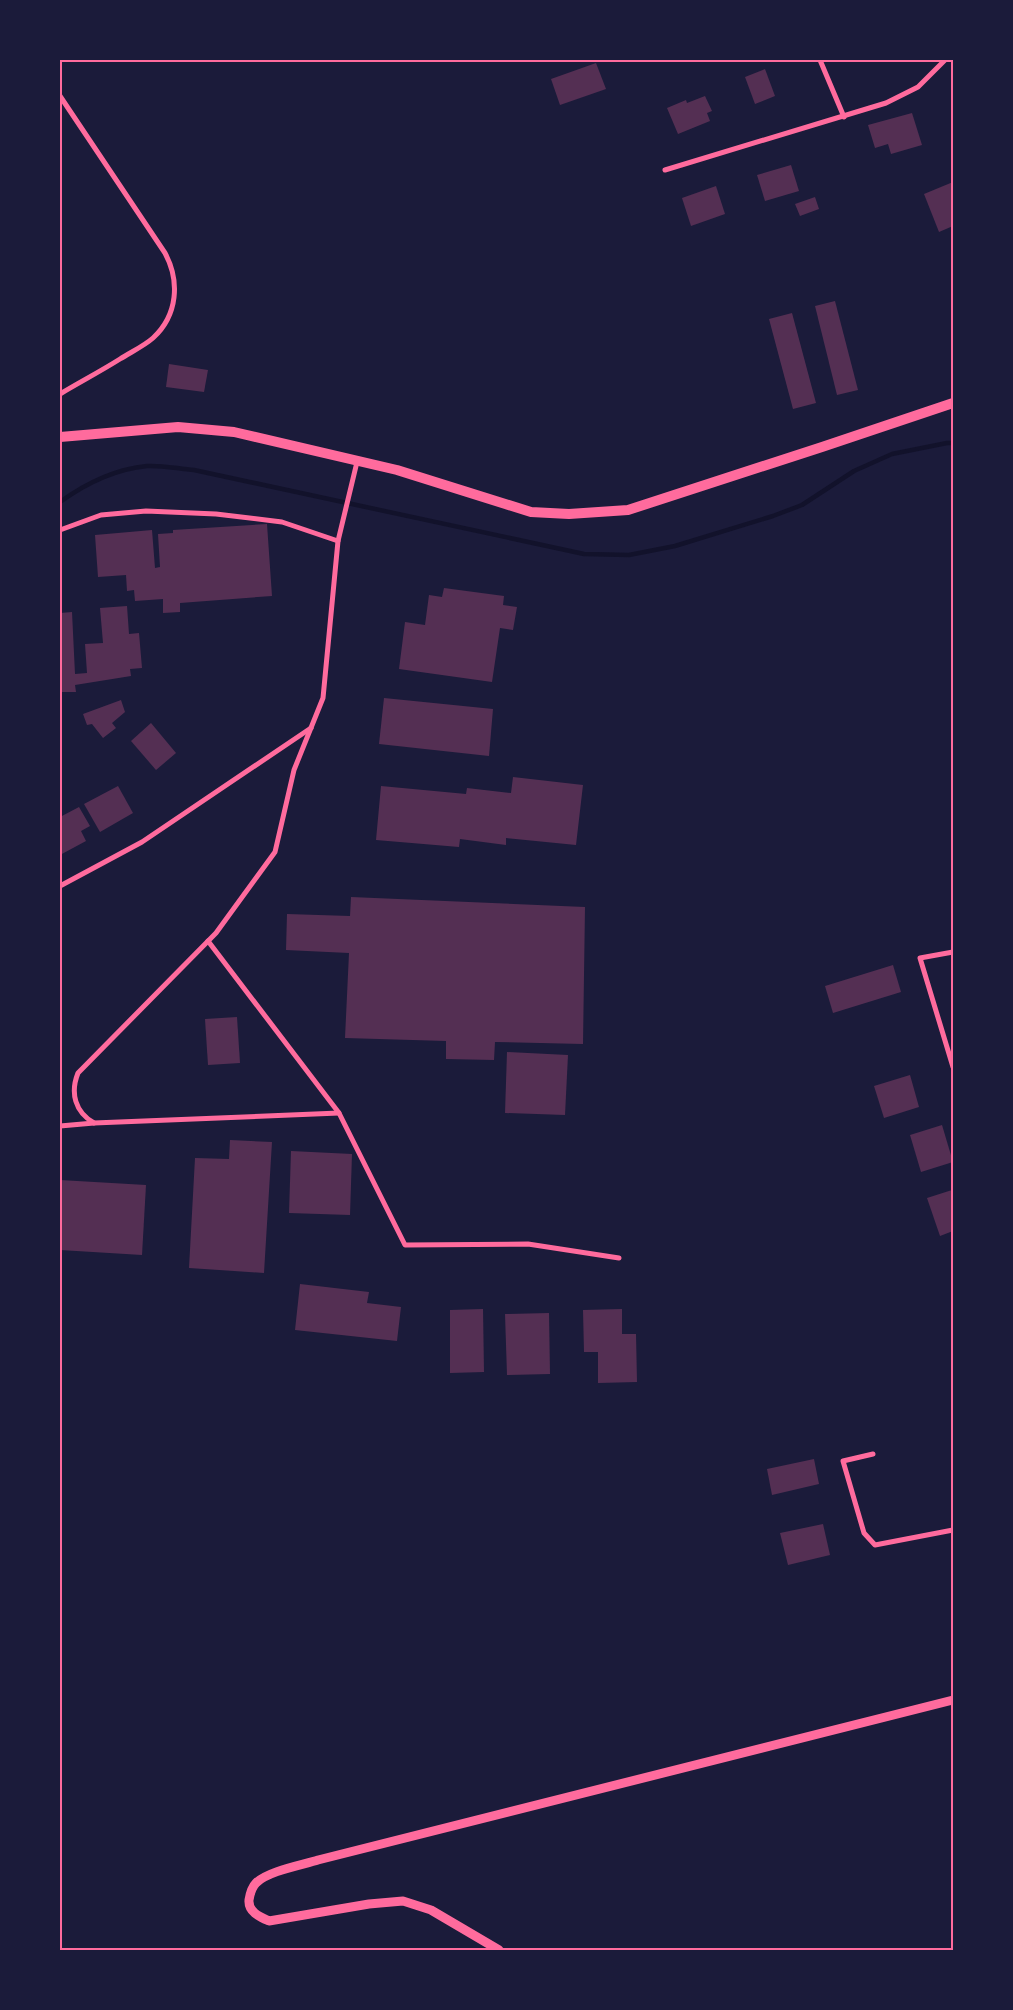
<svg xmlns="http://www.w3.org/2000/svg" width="1013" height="2010" font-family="'Golos Text',sans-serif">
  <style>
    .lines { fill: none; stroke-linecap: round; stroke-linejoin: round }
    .stream { stroke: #12122b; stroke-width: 4.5 }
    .building { fill: #542f53 }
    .minor { stroke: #ff6b9d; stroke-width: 5 }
    .tertiary { stroke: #ff6b9d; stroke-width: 9 }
    .secondary { stroke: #ff6b9d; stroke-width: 10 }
    .neatline { fill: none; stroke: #ff6b9d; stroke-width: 2 }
  </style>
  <rect width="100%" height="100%" fill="#1b1b3a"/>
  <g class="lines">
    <!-- stream -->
    <path class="stream" d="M 60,502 C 85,484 116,469 147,466 C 162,465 179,469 194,470 L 584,554 L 629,555 L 675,546 L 773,516 L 802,505 L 854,471 L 892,454 L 947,443 L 953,443"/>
  </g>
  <!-- building -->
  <g class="building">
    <polygon points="596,63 606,89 560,105 551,79"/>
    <polygon points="765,69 775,96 755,104 745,77"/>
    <polygon points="705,96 712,111 707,113 710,121 678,134 667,108 686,100 687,103"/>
    <polygon points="912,113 922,145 891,154 888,144 875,148 868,125"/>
    <polygon points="791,165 799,191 765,201 757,175"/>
    <polygon points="953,182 953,226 939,232 924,194"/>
    <polygon points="716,186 725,214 691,226 682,198"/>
    <polygon points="815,197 819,209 800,216 795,204"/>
    <polygon points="835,301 858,390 837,395 815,306"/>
    <polygon points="792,313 816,403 793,409 769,319"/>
    <polygon points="169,364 208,370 204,392 166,387"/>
    <polygon points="267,524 272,596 180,603 180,612 163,613 163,599 135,601 134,590 127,591 126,575 98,577 95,535 152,530 155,568 160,567 158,534 173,533 173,530"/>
    <polygon points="444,588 504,596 503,605 517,607 513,630 500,628 492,682 399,669 405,622 425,625 429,595 442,597"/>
    <polygon points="127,606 129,634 139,633 142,668 130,669 131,676 75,685 76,692 60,692 60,613 72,612 75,674 87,673 85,644 103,643 100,608"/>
    <polygon points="384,698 493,709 489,756 379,744"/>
    <polygon points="121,700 125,712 112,723 116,728 103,738 92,724 87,725 83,714"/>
    <polygon points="151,723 176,753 156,770 131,741"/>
    <polygon points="513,777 583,785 576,845 506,838 506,845 460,839 459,847 376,840 381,786 466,794 467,788 511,793"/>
    <polygon points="118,786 133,813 100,832 84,804"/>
    <polygon points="79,807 90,826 81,831 86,841 60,855 60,817"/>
    <polygon points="351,897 585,907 583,1044 495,1042 494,1060 446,1059 446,1041 345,1038 349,953 286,950 287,914 350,916"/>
    <polygon points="893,965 901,992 833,1013 825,986"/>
    <polygon points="237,1017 240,1063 208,1065 205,1019"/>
    <polygon points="507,1052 568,1055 565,1115 505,1113"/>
    <polygon points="910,1075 919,1107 884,1118 874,1086"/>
    <polygon points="942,1125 953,1162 921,1172 910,1135"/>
    <polygon points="230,1140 272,1142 264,1273 189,1268 195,1158 229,1159"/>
    <polygon points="291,1151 352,1154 350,1215 289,1213"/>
    <polygon points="60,1180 146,1185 142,1255 60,1250"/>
    <polygon points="952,1190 953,1231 940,1236 927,1198"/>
    <polygon points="300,1284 369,1292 367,1303 401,1307 397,1341 295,1330"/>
    <polygon points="483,1309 484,1372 450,1373 450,1310"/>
    <polygon points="622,1309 622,1334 636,1334 637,1382 598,1383 598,1352 584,1352 583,1310"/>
    <polygon points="549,1313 550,1374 507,1375 505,1314"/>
    <polygon points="814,1459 819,1484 772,1495 767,1469"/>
    <polygon points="823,1524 830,1555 788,1565 780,1533"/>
  </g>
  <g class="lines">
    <!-- minor -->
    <g class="minor">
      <polyline points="820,60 844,117"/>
      <path d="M 60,96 L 165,253 C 180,281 178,315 153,338 C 144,346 131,352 120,359 C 101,371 80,382 60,394"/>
      <polyline points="665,170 886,103 918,87 945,60"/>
      <polyline points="60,530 101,515 146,511 216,514 282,522 338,541"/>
      <polyline points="60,886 142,842 311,728"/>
      <polyline points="208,941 339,1113 405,1245 528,1244 619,1258"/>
      <polyline points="953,952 920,958 953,1067"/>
      <path d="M 94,1123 C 75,1112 70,1093 78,1073 L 216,933 L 275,852 L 294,770 L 323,698 L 338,541 L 357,462"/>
      <polyline points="60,1126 94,1123 339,1113"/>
      <polyline points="873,1454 843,1461 864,1533 875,1545 953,1530"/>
    </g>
    <!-- tertiary -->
    <path class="tertiary" d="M 499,1950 L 431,1910 L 403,1901 L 369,1904 L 269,1921 C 260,1917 248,1912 249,1900 C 250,1894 252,1887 256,1883 C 268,1871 302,1865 318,1860 L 953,1700"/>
    <!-- secondary -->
    <polyline class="secondary" points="60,437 178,427 234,432 397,470 531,512 569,514 628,510 822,447 953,403"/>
  </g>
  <!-- border -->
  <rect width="1013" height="2010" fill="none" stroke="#1b1b3a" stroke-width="122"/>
  <rect x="61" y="61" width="891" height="1888" class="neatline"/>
</svg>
